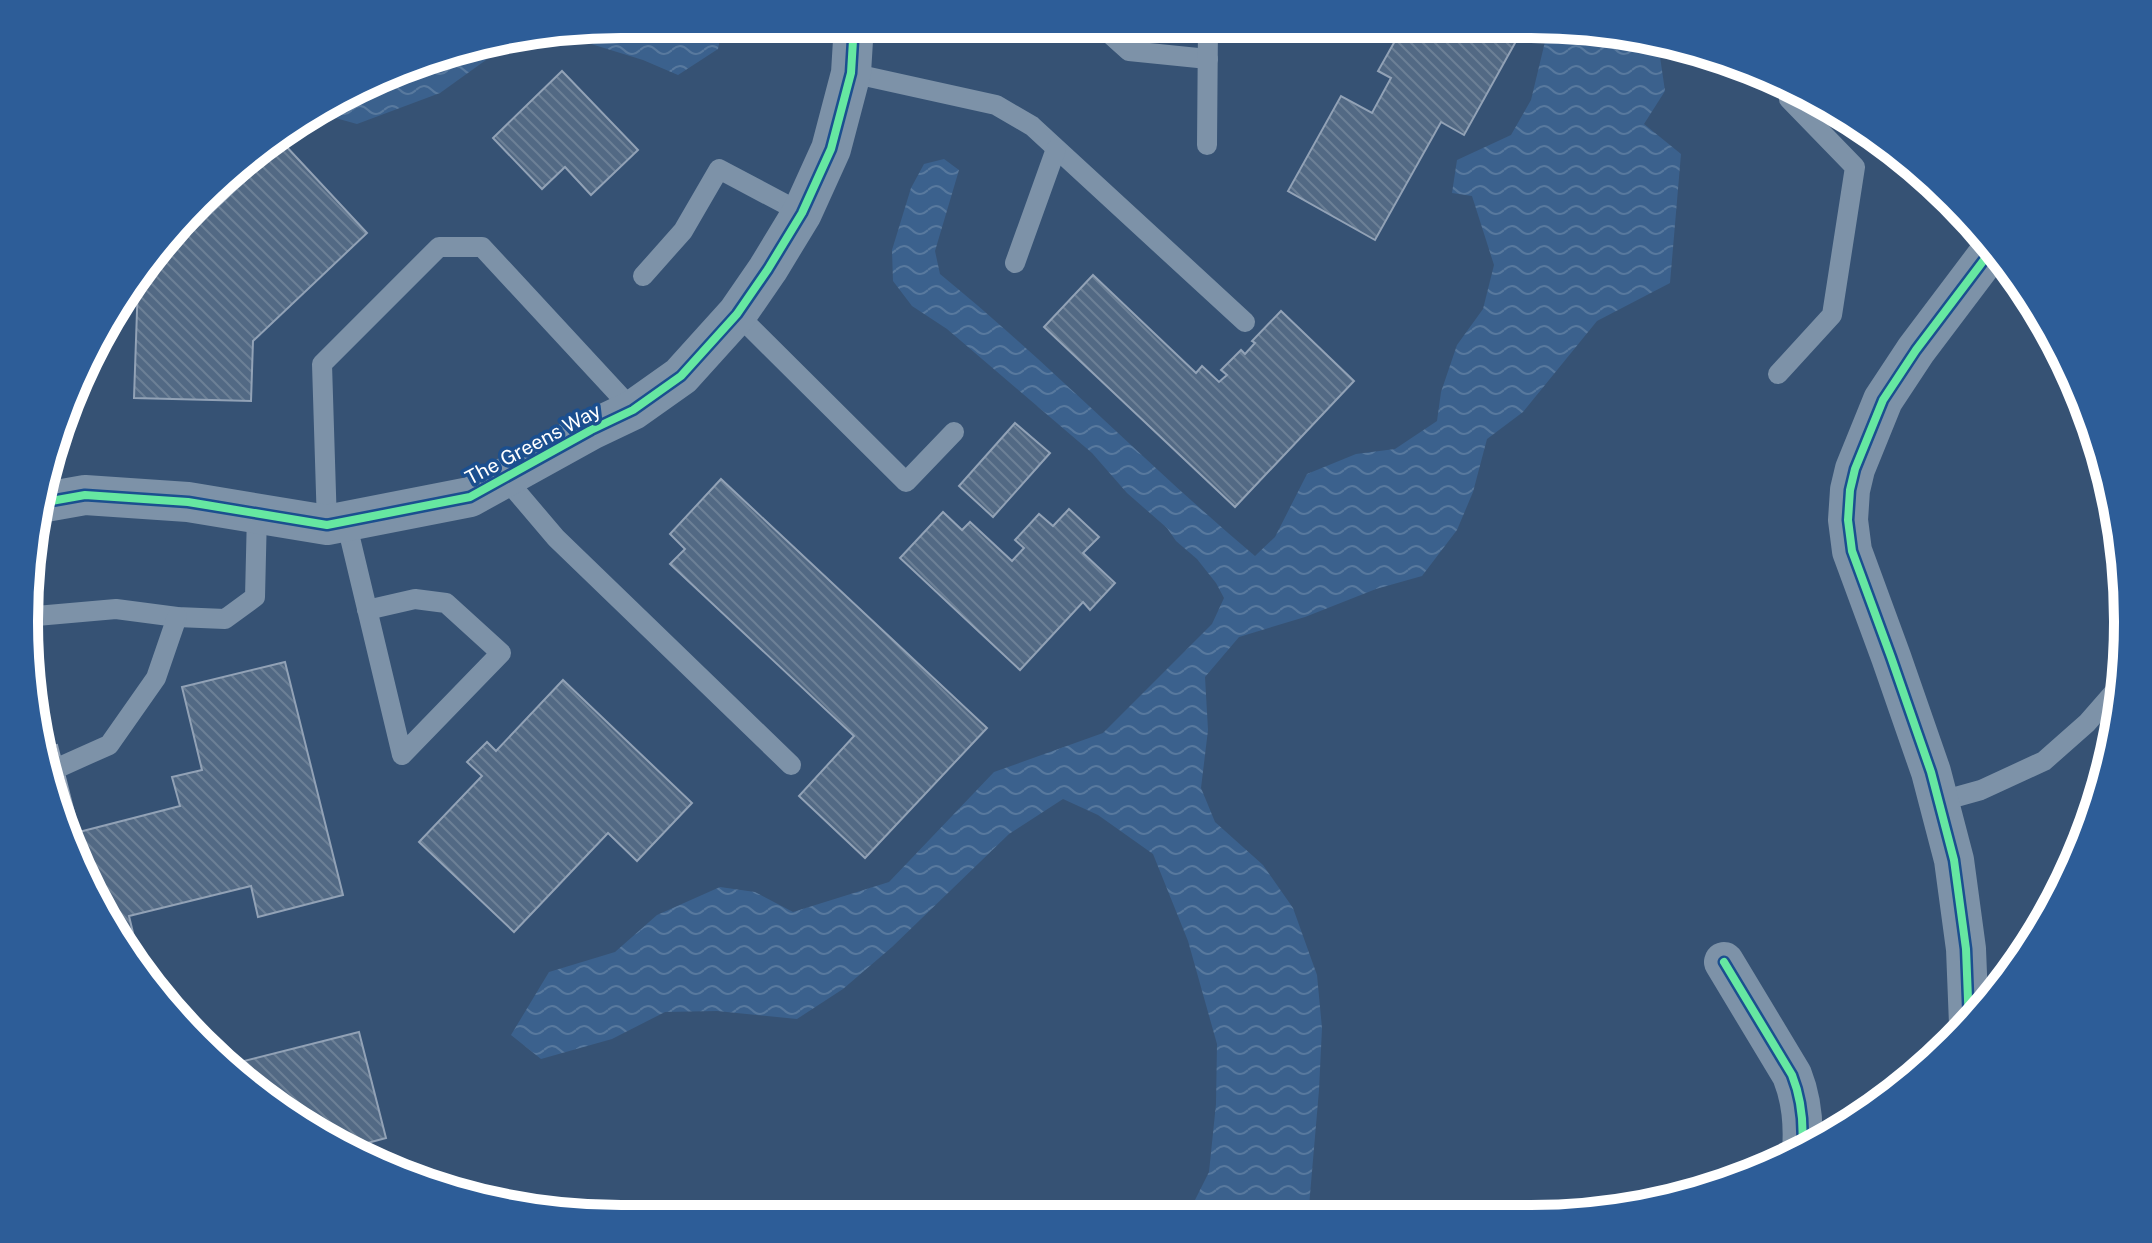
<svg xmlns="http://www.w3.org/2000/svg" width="2152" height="1243" font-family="'Public Sans',sans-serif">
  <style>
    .water { fill: url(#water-waves) }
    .building { fill: url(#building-back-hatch); stroke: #92a2b6; stroke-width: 2 }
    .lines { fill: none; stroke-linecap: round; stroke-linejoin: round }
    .lane { stroke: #7d92a8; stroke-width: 20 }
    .street { stroke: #7d92a8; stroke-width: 40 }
    .cycleway-casing { stroke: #1b4f8f; stroke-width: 13 }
    .cycleway { stroke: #66e7a1; stroke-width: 8 }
    .labels { text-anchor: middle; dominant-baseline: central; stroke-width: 7; stroke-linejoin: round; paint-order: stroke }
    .street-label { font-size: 20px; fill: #fff; stroke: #1b4f8f }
    .rim { fill: none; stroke: #fff; stroke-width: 10 }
  </style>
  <defs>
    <pattern id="water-waves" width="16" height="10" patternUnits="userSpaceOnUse" patternTransform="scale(2)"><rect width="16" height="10" fill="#3b618d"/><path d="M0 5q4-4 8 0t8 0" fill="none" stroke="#58799e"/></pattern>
    <pattern id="building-back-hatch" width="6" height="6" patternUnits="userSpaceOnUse" patternTransform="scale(2)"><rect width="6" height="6" fill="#526984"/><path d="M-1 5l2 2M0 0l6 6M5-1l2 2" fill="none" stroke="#6c8096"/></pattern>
  </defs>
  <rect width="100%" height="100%" fill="#365274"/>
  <!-- water -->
  <g class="water">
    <polygon points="622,24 723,24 718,49 678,75 643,60 562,35 515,42"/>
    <path d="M 1549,25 L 1570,25 L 1658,43 L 1665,91 L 1644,124 L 1681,154 L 1670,283 L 1597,321 L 1523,412 L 1487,439 L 1473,492 L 1457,530 L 1422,576 L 1376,589 L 1305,617 L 1239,637 L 1205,677 L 1208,730 L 1201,788 L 1215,822 L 1263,865 L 1293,908 L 1317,975 L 1322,1028 L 1319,1090 L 1308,1218 L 1186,1218 L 1209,1172 L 1216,1104 L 1217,1044 L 1188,941 L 1153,854 L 1098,815 L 1063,799 L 1009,834 L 892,947 L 843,989 L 797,1019 L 717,1011 L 665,1012 L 612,1039 L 541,1059 L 511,1035 L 549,972 L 615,952 L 657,915 L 720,887 L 755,892 L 793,912 L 889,882 L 994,772 L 1103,733 L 1212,624 L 1224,598 L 1216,583 L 1197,559 L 1176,541 L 1167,528 L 1127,493 L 1092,453 L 947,329 L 912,306 L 893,281 L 892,250 L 911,188 L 924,164 L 944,159 L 959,170 L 935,251 L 940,274 C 1049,363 1147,465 1255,556 L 1275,537 L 1307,474 L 1356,454 L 1395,449 L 1437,421 L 1441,392 L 1457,345 L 1483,309 L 1494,265 L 1472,196 L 1452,193 L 1457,160 L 1511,135 L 1531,100 Z"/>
    <polygon points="511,42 440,93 357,124 321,114 430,56"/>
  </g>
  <!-- building -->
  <g class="building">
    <polygon points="1404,25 1525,25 1464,135 1441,122 1375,240 1288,191 1341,96 1372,113 1391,78 1378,71"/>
    <polygon points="562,71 638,150 591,195 565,167 542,189 493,138"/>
    <polygon points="284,144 367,233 253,341 251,401 134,398 138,282"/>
    <polygon points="1093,275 1196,373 1202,366 1219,382 1227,375 1221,370 1241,350 1245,354 1255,343 1252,341 1281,311 1354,381 1235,507 1044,327"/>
    <polygon points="1015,423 1050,453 993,517 959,486"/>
    <polygon points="721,479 987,728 865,858 799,796 854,736 670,564 685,549 670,534"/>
    <polygon points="1069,509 1099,537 1083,553 1115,583 1090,610 1083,602 1020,670 900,558 943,512 962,530 970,522 1012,561 1024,548 1015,540 1039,514 1053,526"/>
    <polygon points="285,662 343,895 258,917 251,886 129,916 144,979 56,814 45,748 57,745 79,832 180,806 172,777 202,770 182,687"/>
    <polygon points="563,680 692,803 637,861 608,833 514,932 419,842 482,776 467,762 487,742 496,751"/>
    <polygon points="359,1032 386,1138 349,1148 290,1119 232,1064"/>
  </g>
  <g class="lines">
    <!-- lane -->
    <g class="lane">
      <polyline points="1100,25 1129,51 1208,59"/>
      <polyline points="851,73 996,105 1032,126 1245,322"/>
      <polyline points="1207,145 1208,25"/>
      <polyline points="1015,263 1056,149"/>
      <polyline points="643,276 683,231 719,169 802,213"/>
      <polyline points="737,314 906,482 954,432"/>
      <polyline points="1778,374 1832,315 1855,167 1789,99 1792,90"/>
      <polyline points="505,478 556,538 791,765"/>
      <polyline points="48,502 48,458"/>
      <polyline points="346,521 402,755 501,653 446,603 415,599 367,610"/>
      <polyline points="327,525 322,364 439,247 482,247 633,410"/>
      <polyline points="25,617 116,609 177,617 225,619 255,597 257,513"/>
      <polyline points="62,766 109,745 156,678 177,617"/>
      <polyline points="1938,802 1981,790 2044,761 2087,723 2122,683"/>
    </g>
    <!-- street -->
    <g class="street">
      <polyline points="40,503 85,495 188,502 327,525 470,497 591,430 633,410 681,376 737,314 768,269 802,213 831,149 851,73 854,24"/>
      <path d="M 1724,962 L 1792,1075 C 1802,1100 1804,1125 1802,1151"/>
      <polyline points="1969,1024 1966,949 1954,860 1931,772 1891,657 1852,551 1848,520 1850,490 1855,469 1883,400 1916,350 1993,248"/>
    </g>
    <defs>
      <g id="cycleway">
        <polyline points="40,503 85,495 188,502 327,525 470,497 591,430 633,410 681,376 737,314 768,269 802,213 831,149 851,73 854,24"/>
        <path d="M 1724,962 L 1792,1075 C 1802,1100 1804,1125 1802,1151"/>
        <polyline points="1969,1024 1966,949 1954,860 1931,772 1891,657 1852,551 1848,520 1850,490 1855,469 1883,400 1916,350 1993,248"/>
      </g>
    </defs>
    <!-- cycleway casing -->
    <use href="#cycleway" class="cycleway-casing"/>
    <!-- cycleway -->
    <use href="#cycleway" class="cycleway"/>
  </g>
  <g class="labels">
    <!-- street labels -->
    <g class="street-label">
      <text transform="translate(533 444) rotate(-28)">The Greens Way</text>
    </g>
  </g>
  <!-- crop -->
  <path d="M0 0H2152V1243H0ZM621 38H1531A583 583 0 0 1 2114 621V622A583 583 0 0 1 1531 1205H621A583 583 0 0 1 38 622V621A583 583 0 0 1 621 38Z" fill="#2d5d98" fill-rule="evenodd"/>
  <path class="rim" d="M621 38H1531A583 583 0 0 1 2114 621V622A583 583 0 0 1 1531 1205H621A583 583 0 0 1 38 622V621A583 583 0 0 1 621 38Z"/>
</svg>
